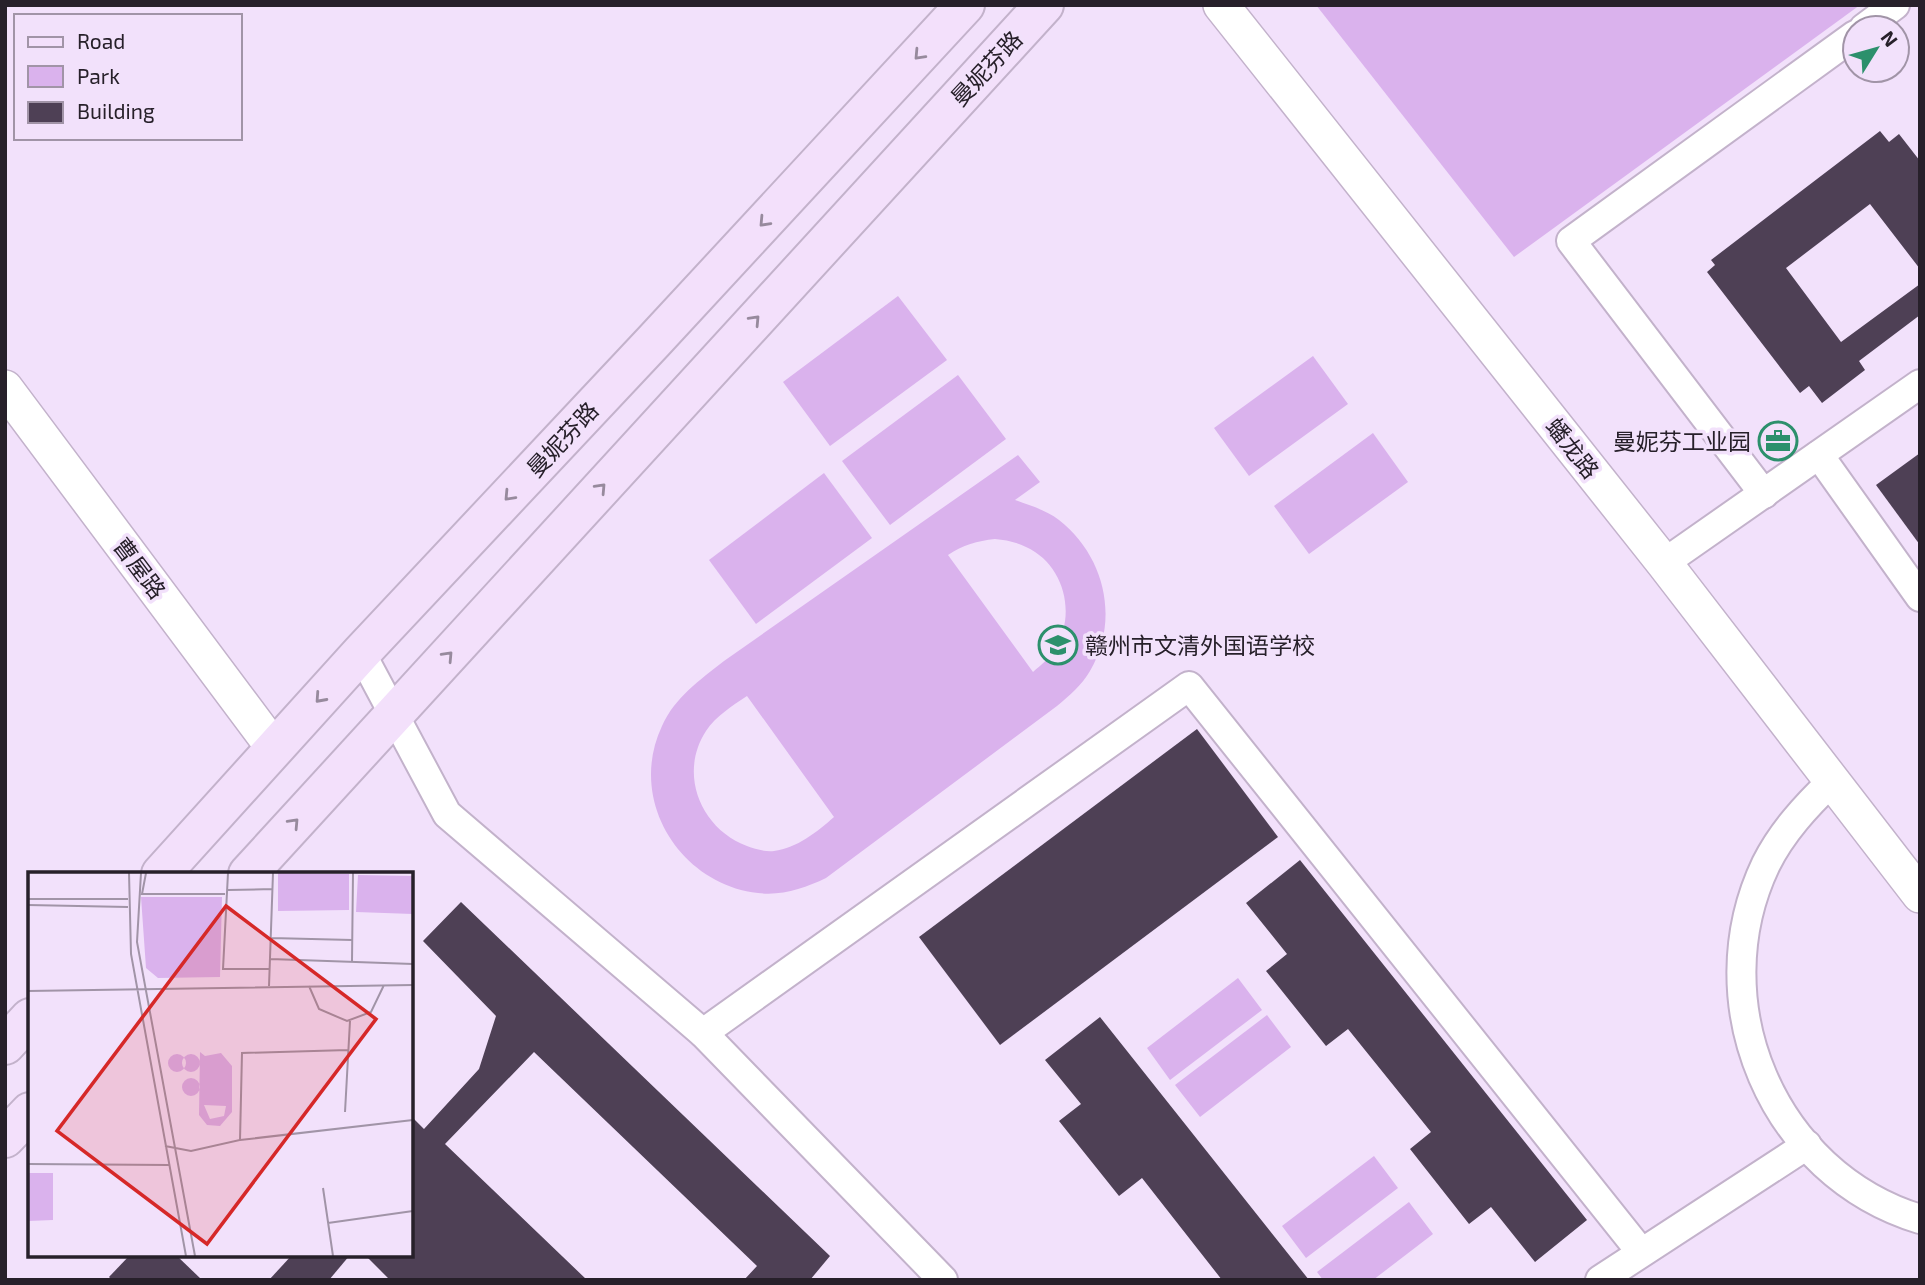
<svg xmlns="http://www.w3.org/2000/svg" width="1925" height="1285" font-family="'Exo 2','Noto Sans SC',sans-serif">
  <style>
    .green { fill: #dab2ed; fill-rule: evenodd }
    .building { fill: #4e4055 }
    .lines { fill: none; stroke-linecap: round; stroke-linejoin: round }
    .minor-casing { stroke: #c3b2cb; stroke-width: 32 }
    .tertiary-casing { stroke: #c3b2cb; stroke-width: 38 }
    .secondary-casing { stroke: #c3b2cb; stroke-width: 42 }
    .minor { stroke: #fff; stroke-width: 28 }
    .tertiary { stroke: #fff; stroke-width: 35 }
    .secondary { stroke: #f3e0fb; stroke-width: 38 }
    .oneway { stroke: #978a9d }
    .labels { text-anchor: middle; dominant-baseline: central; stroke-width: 7; stroke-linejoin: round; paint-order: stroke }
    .street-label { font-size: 23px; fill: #27202a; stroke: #f2e1fb }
    .poi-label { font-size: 23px; fill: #27202a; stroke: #f2e1fb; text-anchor: end }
    .inset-road { fill: none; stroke: #a194a7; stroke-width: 2 }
    .view { fill: #d62828; fill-opacity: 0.15; stroke: #d62828; stroke-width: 3.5 }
    .inset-edge { fill: none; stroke: #27202a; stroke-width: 3.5 }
  </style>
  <rect width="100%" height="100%" fill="#f2e1fb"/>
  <!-- green -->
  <g class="green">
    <polygon points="1316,5 1860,5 1514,257"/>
    <polygon points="898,296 947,360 830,446 783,382"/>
    <polygon points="1313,356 1348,404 1249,476 1214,428"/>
    <polygon points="958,375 1006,439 890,525 842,461"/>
    <polygon points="1373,433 1408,482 1309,554 1274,506"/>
    <path d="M 1018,455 L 1040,482 L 1015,500 C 1031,506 1046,510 1059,520 C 1105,556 1120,620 1090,671 C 1082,685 1069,696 1057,706 L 826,878 C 805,888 782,896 758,893 C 680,884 627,800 662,726 C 675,697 700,680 724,661 ZM 995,539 C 1006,540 1016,542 1026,547 C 1064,564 1077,614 1055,649 C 1050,658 1041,665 1033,672 L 948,555 C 963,545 977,541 995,539 ZM 747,696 L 834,817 C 817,832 797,848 774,851 C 765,852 755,849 747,846 C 701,829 678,774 706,731 C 716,716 732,706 747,696 Z"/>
    <polygon points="824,473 872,538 756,624 709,560"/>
    <polygon points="1238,978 1262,1010 1170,1080 1147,1048"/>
    <polygon points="1267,1015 1291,1047 1200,1117 1175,1085"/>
    <polygon points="1374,1156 1398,1188 1306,1258 1282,1226"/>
    <polygon points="1409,1202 1433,1234 1373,1280 1323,1280 1317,1272"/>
  </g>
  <!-- building -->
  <g class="building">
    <polygon points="1880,131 1889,142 1899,134 1920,161 1920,269 1870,204 1786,268 1841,342 1920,284 1920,315 1859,361 1865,370 1822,403 1809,386 1800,393 1707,272 1715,265 1711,260"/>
    <polygon points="1920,453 1920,545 1876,485"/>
    <polygon points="1197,729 1278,837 1000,1045 919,937"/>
    <polygon points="1300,860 1587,1220 1535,1262 1491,1207 1469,1224 1410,1149 1431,1132 1348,1029 1326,1046 1266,971 1287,954 1246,903"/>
    <polygon points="461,902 830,1256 810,1280 744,1280 757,1266 534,1052 445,1144 587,1280 390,1280 365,1255 411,1255 411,1116 424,1129 479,1069 496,1016 423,941"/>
    <polygon points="1100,1017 1309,1280 1222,1280 1142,1178 1119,1196 1059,1121 1081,1104 1045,1060"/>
    <polygon points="130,1255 176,1255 202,1280 112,1280 109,1277"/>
    <polygon points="292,1255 350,1255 329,1280 269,1280"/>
  </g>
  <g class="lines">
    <defs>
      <g id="minor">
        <polyline points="1864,28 1895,5"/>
        <polyline points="1819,455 1920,597"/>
        <polyline points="1764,494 1571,241 1855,35"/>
        <polyline points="1664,563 1920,384"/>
        <polyline points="361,653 447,814 703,1033 1189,686 1641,1252"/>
        <path d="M 1832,781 C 1806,806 1782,832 1766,864 C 1700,1002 1772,1174 1920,1219"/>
        <polyline points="703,1033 943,1280"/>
        <polyline points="1600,1280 1807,1145"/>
      </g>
      <g id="tertiary">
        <polyline points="1221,5 1664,563 1920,895"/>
        <polyline points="5,388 274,748"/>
      </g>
      <g id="secondary">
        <polyline points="161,874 361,653 654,341 965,5"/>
        <polyline points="248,874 1044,5"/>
        <polyline points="5,1045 30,1018"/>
        <polyline points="5,1138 30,1112"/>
      </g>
    </defs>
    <!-- minor casing -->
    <use href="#minor" class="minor-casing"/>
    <!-- tertiary casing -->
    <use href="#tertiary" class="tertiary-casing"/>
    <!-- secondary casing -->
    <use href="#secondary" class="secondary-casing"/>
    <!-- minor -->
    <use href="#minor" class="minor"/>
    <!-- tertiary -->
    <use href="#tertiary" class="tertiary"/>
    <!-- secondary -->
    <use href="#secondary" class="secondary"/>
  </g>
  <!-- one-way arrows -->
  <defs><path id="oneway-chevron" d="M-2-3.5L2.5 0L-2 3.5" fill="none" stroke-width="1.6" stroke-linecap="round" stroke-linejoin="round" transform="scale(1.75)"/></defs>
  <g class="oneway">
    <use href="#oneway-chevron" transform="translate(919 55) rotate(133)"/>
    <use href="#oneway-chevron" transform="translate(764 222) rotate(133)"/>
    <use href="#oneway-chevron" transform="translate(755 320) rotate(-47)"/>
    <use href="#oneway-chevron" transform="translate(601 488) rotate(-47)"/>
    <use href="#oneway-chevron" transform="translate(509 496) rotate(133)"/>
    <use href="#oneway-chevron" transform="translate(448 656) rotate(-47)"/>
    <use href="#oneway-chevron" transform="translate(320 698) rotate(132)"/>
    <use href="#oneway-chevron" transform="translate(294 823) rotate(-47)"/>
  </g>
  <!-- icons -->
  <defs>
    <symbol id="office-ring" viewBox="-11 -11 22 22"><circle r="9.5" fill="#f2e1fb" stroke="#2c906c" stroke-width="1.5"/><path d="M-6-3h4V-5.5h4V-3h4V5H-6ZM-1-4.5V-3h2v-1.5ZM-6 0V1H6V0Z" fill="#2c906c"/></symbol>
    <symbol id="school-ring" viewBox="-11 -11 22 22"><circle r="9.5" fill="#f2e1fb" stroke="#2c906c" stroke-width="1.5"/><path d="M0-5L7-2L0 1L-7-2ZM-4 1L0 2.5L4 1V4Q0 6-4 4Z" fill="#2c906c"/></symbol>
  </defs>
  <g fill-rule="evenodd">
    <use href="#office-ring" x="1756" y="419" width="44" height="44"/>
    <use href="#school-ring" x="1036" y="623" width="44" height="44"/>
  </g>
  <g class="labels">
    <!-- street labels -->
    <g class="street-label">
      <text transform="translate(986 68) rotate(-47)">曼妮芬路</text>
      <text transform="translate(562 439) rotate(-47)">曼妮芬路</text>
      <text transform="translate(1573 448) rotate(52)">蟠龙路</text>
      <text transform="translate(140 568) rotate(53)">曹屋路</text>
    </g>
    <!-- poi labels -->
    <g class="poi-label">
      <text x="1751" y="441">曼妮芬工业园</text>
      <text x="1085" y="645" text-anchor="start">赣州市文清外国语学校</text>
    </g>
  </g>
  <!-- overview -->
  <g transform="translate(28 872)">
    <rect width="385" height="385" fill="#f2e1fb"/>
    <path d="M 250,1 L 321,2 L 321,38 L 250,39 ZM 330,3 L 385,4 L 385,42 L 328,40 ZM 113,25 L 194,25 L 192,105 L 130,106 L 118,96 ZM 172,180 L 177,184 L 193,181 L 204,194 L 204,240 L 192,254 L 179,253 L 171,243 ZM 176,233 L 198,234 L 196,244 L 182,247 ZM140 191a9 9 0 1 1 18 0a9 9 0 1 1-18 0ZM154 191a9 9 0 1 1 18 0a9 9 0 1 1-18 0ZM154 215a9 9 0 1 1 18 0a9 9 0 1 1-18 0ZM 0,301 L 25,301 L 25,348 L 0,349 Z" fill="#dab2ed" fill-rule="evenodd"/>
    <path class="inset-road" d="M 101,1 L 103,82 L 158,384M 113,1 L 109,70 L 167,384M 118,1 L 114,22 L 197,22M 200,1 L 195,97 L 242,97M 200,18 L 245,17M 0,27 L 100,27M 0,33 L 100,35M 243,66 L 324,68M 242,87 L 385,92M 324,89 L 325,1M 241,114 L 245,1M 281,114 L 291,137 L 319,149 L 343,140 L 356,113M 0,119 L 385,113M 317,240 L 322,149M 212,268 L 385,248M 137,274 L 163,279 L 212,268 L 214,181 L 320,178M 0,292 L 141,293M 295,316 L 305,384M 300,351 L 385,339"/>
    <path class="view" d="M 198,34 L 348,147 L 179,372 L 29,259 Z"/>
    <rect width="385" height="385" class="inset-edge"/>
  </g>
  <!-- border -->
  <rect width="1925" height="1285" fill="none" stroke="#27202a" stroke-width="14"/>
  <!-- legend -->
  <rect x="14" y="14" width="228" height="126" fill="#f2e1fb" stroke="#a194a7" stroke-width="2"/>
  <rect x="28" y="37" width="35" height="10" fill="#f3e0fb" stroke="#a194a7" stroke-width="2"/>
  <text x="77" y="49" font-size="21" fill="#27202a">Road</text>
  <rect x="28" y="66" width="35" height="21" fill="#dab2ed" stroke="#a194a7" stroke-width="2"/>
  <text x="77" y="84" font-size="21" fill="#27202a">Park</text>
  <rect x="28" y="102" width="35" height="21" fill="#4e4055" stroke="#a194a7" stroke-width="2"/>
  <text x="77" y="119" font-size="21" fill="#27202a">Building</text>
  <!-- north arrow -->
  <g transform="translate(1876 49) rotate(53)"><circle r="33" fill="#f2e1fb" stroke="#a194a7" stroke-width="2"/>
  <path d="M0-5L12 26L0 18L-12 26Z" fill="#2c906c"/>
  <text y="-10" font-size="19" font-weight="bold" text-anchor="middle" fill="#27202a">N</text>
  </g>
</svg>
